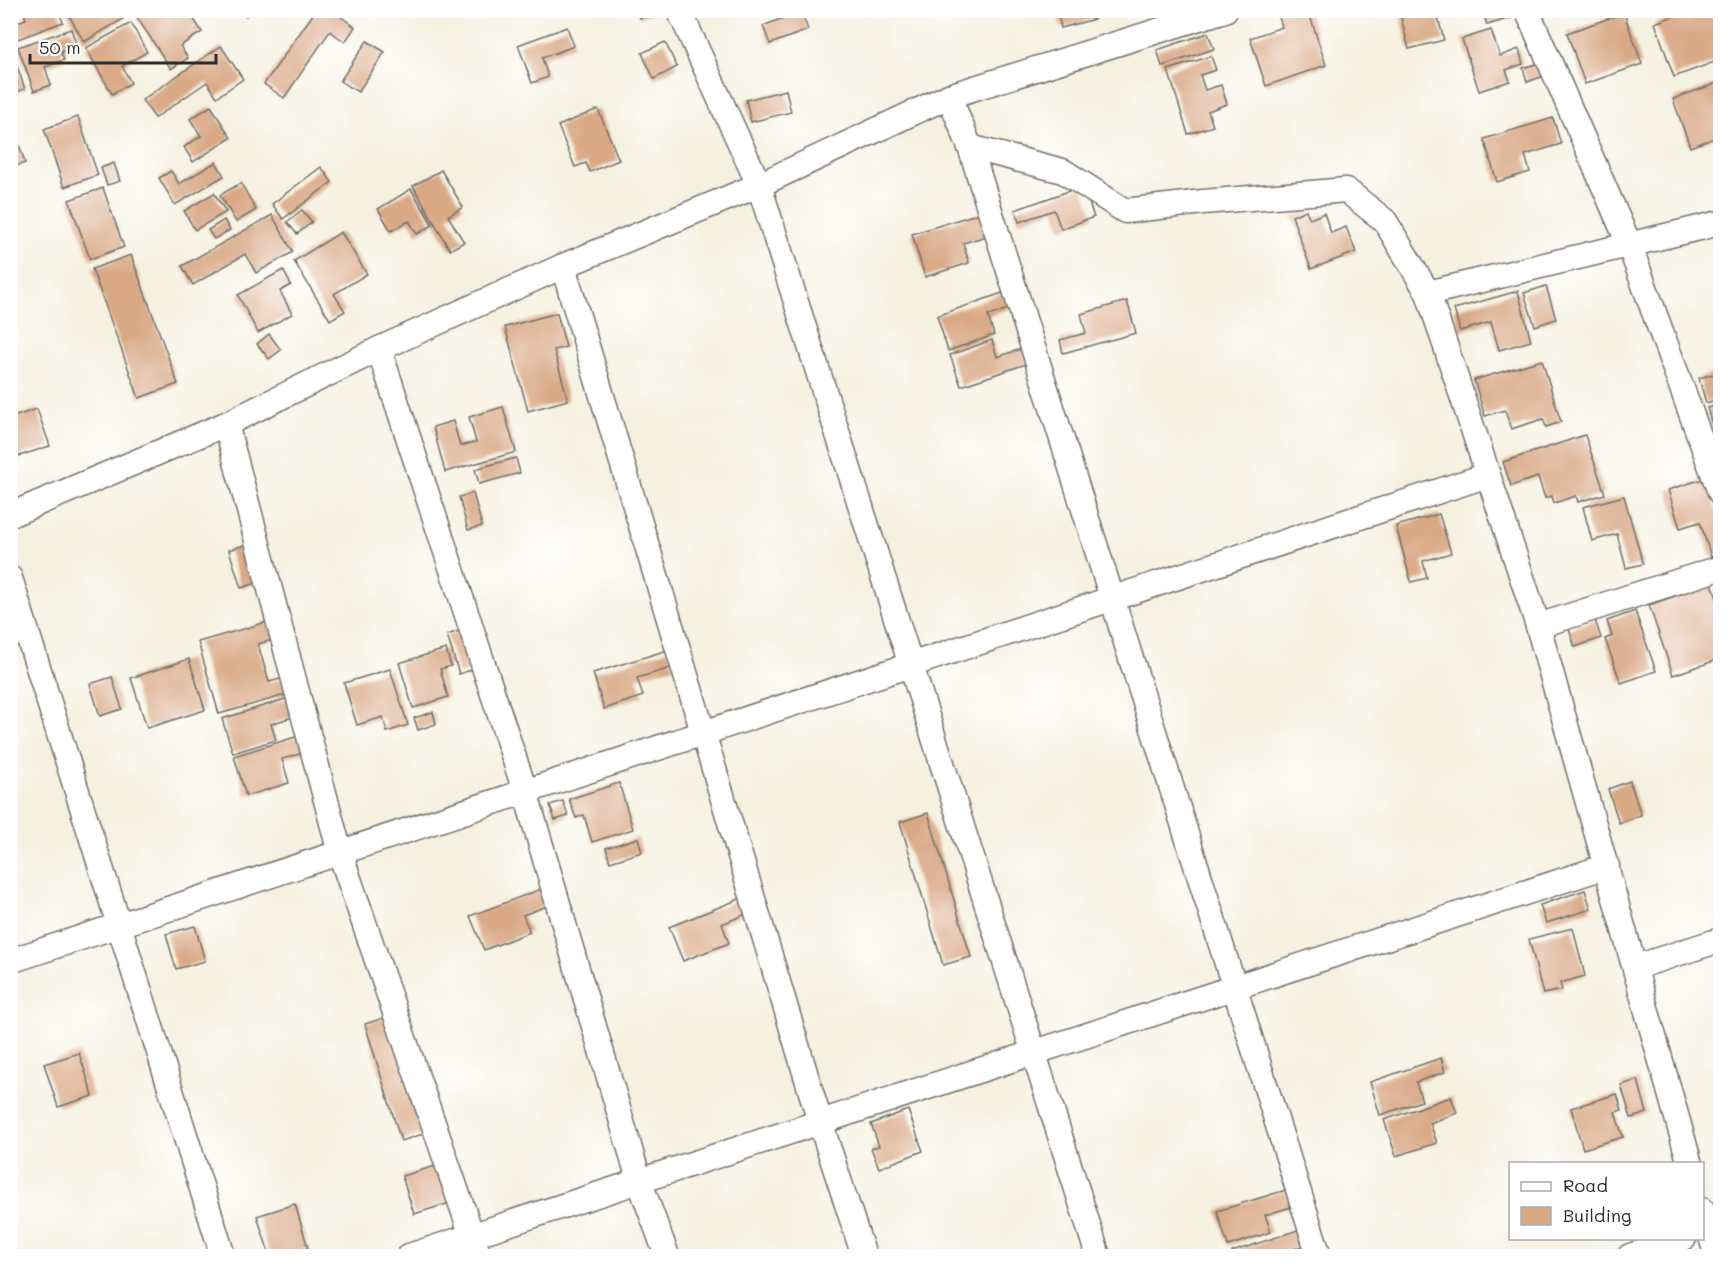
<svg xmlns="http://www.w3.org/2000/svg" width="1731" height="1267" font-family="Mali,sans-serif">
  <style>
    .building { fill: #d9a885 }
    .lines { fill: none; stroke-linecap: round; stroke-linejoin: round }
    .street-casing { stroke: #72706a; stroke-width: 27 }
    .street { stroke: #fff; stroke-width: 24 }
  </style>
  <rect width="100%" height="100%" fill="#fff"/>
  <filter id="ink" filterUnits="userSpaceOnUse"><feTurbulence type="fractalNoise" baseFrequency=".0167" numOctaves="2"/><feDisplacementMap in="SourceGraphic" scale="12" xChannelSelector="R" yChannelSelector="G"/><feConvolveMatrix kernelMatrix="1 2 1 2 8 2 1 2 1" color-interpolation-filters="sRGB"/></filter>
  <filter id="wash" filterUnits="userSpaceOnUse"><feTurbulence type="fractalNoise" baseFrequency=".008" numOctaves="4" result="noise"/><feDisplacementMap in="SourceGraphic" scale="24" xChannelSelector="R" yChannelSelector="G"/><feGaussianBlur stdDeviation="1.35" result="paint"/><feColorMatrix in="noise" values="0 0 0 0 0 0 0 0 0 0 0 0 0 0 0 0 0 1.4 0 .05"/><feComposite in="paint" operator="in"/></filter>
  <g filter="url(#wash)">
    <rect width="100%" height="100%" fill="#f5f1e0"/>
    <g id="blocks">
      <!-- building -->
      <g class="building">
        <polygon points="23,10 58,10 63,22 10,42 10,25 26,19"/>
        <polygon points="66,10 118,10 123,19 84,42"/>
        <polygon points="144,10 188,10 202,32 180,46 188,58 171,69 136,16"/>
        <polygon points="239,10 251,10 246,16"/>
        <polygon points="316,10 331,10 355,27 345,42 330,31 284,98 264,84"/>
        <polygon points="637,10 657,10 657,11 640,18"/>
        <polygon points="1057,10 1092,10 1095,19 1061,28"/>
        <polygon points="1289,10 1308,10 1326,65 1266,86 1250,38 1282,27 1278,14"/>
        <polygon points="1399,10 1436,10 1444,40 1409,49"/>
        <polygon points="1498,10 1509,10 1511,18 1487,25 1484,15"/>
        <polygon points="1690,10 1711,10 1720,37 1720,60 1674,77 1655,23"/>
        <polygon points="801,11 808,30 770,44 763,26"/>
        <polygon points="1624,13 1642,64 1585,84 1567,33"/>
        <polygon points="131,23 147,52 122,66 131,83 112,94 86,48"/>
        <polygon points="567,27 574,46 542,58 548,77 532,83 518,45"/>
        <polygon points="71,29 77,47 61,52 64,60 45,67 51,85 34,91 18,47"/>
        <polygon points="1491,30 1500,56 1519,49 1523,64 1506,70 1510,81 1479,91 1462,39"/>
        <polygon points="1208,33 1214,49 1162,66 1157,50"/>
        <polygon points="367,41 385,52 358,92 340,81"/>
        <polygon points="665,42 677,67 654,79 642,53"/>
        <polygon points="10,46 25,89 10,94"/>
        <polygon points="221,46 243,79 217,97 207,82 155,118 142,100"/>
        <polygon points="1211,56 1216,70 1200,75 1205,90 1221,85 1227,104 1208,111 1213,126 1188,134 1168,70"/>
        <polygon points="1543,62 1547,75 1527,82 1523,68"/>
        <polygon points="1720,82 1720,136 1690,147 1673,99"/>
        <polygon points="786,90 791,112 751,122 746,100"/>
        <polygon points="211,106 231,138 193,162 184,147 201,136 190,119"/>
        <polygon points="598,109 619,160 590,172 586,163 575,167 558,126"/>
        <polygon points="78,117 98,175 64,187 44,129"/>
        <polygon points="1553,118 1561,144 1525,155 1530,172 1497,182 1484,139"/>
        <polygon points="18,141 25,163 10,168 10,144"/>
        <polygon points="216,162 224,176 175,205 159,178 171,171 179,184"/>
        <polygon points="114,163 120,181 107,185 101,168"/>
        <polygon points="321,167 332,182 283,219 272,204"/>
        <polygon points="441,170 463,207 448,216 464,242 450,250 413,186"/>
        <polygon points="241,183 256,210 236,222 220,195"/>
        <polygon points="1083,186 1094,217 1061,229 1054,210 1019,222 1015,210"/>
        <polygon points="103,188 124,247 90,259 69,200"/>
        <polygon points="411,189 433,225 417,234 409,221 391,231 378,209"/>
        <polygon points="214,193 226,212 195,230 184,211"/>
        <polygon points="302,210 312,222 297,234 287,222"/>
        <polygon points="1306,210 1310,219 1324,213 1331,233 1346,227 1356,252 1311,269 1292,216"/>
        <polygon points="983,212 990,235 963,243 969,263 925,277 912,234"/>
        <polygon points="272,215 293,252 256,273 245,254 193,285 182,266"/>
        <polygon points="224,220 230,230 214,239 208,230"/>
        <polygon points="341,232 367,274 334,294 345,311 330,320 294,261"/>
        <polygon points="131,255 178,384 139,398 92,269"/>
        <polygon points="283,270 291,285 280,291 292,314 258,333 238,295"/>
        <polygon points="1546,286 1556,319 1535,326 1524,293"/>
        <polygon points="1008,291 1014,307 988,316 994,335 948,351 937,316"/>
        <polygon points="1518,291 1531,341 1499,350 1491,322 1460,331 1454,309"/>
        <polygon points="1127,301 1136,333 1063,353 1060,340 1086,333 1081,314"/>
        <polygon points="557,313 566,347 554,350 568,400 528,411 505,327"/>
        <polygon points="269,334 281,350 269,359 257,344"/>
        <polygon points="992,340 997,357 1024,348 1029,363 961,386 950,355"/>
        <polygon points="1542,360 1561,422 1546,427 1543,419 1511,429 1505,410 1485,416 1474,380"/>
        <polygon points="1720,372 1720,399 1706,403 1699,378"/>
        <polygon points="1720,405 1720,423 1712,425 1707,408"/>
        <polygon points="503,407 516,452 445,472 433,427 453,421 460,446 476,442 469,417"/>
        <polygon points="37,409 50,446 10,459 10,418"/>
        <polygon points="1585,435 1605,494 1578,502 1576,496 1554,503 1552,496 1545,498 1538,477 1511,486 1503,462"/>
        <polygon points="516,458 520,473 479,484 475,469"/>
        <polygon points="1706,478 1720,524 1720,554 1711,557 1700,522 1680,528 1668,490"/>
        <polygon points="473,493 482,526 468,530 459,497"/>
        <polygon points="1624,496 1643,564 1626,568 1617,534 1592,541 1583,507"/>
        <polygon points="1439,514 1451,553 1423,561 1427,578 1411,582 1396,526"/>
        <polygon points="251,543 263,581 241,588 229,550"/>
        <polygon points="1712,583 1720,608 1720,659 1673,675 1649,605"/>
        <polygon points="1635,611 1656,671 1621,683 1605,639 1612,636 1607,621"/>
        <polygon points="274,620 280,638 258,644 269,682 291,676 296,692 219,714 198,642"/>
        <polygon points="1595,620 1601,638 1575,647 1569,629"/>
        <polygon points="462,630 474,669 459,674 447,635"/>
        <polygon points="446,649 451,666 440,669 448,697 413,708 399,663"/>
        <polygon points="668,650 674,667 637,678 643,696 604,709 593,673"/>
        <polygon points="189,659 205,710 147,728 131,678"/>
        <polygon points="390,669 408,725 387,732 383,717 357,725 344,683"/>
        <polygon points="112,677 122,709 100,716 90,684"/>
        <polygon points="295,696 301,714 271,724 276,740 233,753 222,719"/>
        <polygon points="433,712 436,724 418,730 414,718"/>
        <polygon points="305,734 310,751 282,759 289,783 246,796 234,756"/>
        <polygon points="1630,781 1641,815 1619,823 1608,789"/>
        <polygon points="619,783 633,829 592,842 584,815 576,818 569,799"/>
        <polygon points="563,801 568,816 555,820 550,805"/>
        <polygon points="928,813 971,957 943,965 900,822"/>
        <polygon points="638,838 642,852 610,862 606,848"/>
        <polygon points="544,888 550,905 523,915 530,932 484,950 470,916"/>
        <polygon points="1585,890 1591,909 1546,923 1540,905"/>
        <polygon points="742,898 749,913 722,924 729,943 683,961 669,927"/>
        <polygon points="195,926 205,961 176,969 166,934"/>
        <polygon points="1573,928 1585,976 1560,983 1562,990 1543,994 1529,939"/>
        <polygon points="390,1016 426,1133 401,1141 365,1024"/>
        <polygon points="79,1053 93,1096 58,1107 44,1064"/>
        <polygon points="1441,1058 1445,1072 1416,1082 1422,1101 1380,1115 1370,1082"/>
        <polygon points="1638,1080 1647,1113 1631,1118 1621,1085"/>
        <polygon points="1617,1094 1622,1110 1615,1112 1623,1137 1583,1149 1571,1108"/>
        <polygon points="1451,1097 1457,1113 1430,1123 1437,1143 1396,1156 1384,1120"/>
        <polygon points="908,1110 923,1151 879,1168 871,1148 879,1146 871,1124"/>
        <polygon points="439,1165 450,1203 414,1214 402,1176"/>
        <polygon points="1286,1190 1291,1207 1265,1215 1271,1232 1228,1246 1217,1211"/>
        <polygon points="295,1204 308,1248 281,1256 270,1256 257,1216"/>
        <polygon points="1298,1230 1303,1246 1280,1254 1281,1256 1233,1256 1232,1252"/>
      </g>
    </g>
  </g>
  <g filter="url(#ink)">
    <use href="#blocks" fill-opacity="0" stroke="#72706a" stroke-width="1.5"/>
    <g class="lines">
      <defs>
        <g id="street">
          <polyline points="679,10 759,185 1098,1256"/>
          <polyline points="1527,10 1629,244 1720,492"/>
          <polyline points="949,96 1225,10"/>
          <polyline points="970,147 1319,1256"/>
          <polyline points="563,266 820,1122 864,1256"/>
          <polyline points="1428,293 1720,223"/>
          <polyline points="379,349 525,791 639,1180 667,1256"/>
          <polyline points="226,424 340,853 479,1256"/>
          <polyline points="10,515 226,424 379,349 563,266 759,185 949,96 970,147 1063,171 1125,211 1203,202 1346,190 1385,221 1428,293 1538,626 1690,1164"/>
          <polyline points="10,578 223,1256"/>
          <polyline points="1538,626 1720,568"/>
          <polyline points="10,961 1488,475"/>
          <polyline points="1636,967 1720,940"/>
          <polyline points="1702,1210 1717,1256"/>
          <polyline points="409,1256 1607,866"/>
          <polyline points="1630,1256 1684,1238"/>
        </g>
      </defs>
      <!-- street casing -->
      <use href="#street" class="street-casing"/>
      <!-- street -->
      <use href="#street" class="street"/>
    </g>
  </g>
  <!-- margin -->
  <rect width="1731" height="1267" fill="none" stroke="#fff" stroke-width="36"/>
  <!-- legend -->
  <rect x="1509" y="1162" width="195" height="78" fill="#ffffff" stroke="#aaaaaa" stroke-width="1.5"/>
  <rect x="1521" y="1182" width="30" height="9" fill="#ffffff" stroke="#aaaaaa" stroke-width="1.5"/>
  <text x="1563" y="1192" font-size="18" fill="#2b2b2b">Road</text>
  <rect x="1521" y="1207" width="30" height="18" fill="#d9a885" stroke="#aaaaaa" stroke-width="1.5"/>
  <text x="1563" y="1222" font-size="18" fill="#2b2b2b">Building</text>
  <!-- scale -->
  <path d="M30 54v9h186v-9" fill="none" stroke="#2b2b2b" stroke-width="3"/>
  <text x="39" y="54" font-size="18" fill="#2b2b2b" stroke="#ffffff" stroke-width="4.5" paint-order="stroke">50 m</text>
</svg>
